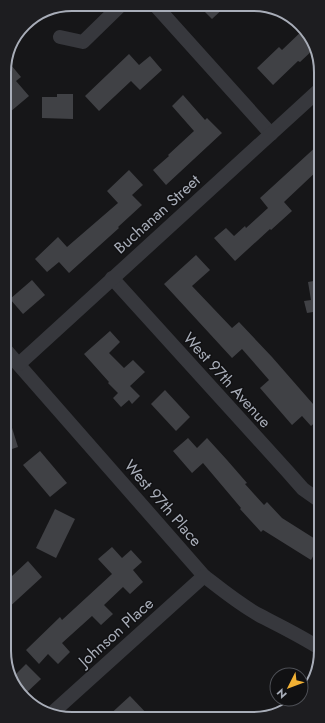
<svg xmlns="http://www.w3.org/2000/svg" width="325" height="723" font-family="Jost,sans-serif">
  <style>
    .building { fill: #404145 }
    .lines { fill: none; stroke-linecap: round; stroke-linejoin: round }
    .street { stroke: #37383d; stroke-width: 14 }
    .labels { text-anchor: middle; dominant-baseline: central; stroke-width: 3; stroke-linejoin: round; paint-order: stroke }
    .street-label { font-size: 16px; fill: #a8adb8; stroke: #111113 }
    .rim { fill: none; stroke: #a8adb8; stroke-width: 2 }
  </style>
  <rect width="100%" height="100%" fill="#161618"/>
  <!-- building -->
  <g class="building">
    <polygon points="198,5 227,5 212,19"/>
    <polygon points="304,29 315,48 300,62 298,61 273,85 257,68 279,47 282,50"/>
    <polygon points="129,54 139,65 150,56 162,70 140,90 131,81 99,111 85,96"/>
    <polygon points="6,59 21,77 16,81 29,96 10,112 4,105 4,67"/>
    <polygon points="57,94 73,94 73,119 42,118 42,97 57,97"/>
    <polygon points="183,95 205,120 207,118 222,133 166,185 153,170 169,156 168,155 194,131 172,106"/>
    <polygon points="319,144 319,169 284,202 292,211 271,230 270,229 235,261 214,238 226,228 234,236 245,226 246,228 268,208 260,198"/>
    <polygon points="129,170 143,185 132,195 142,205 118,227 119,228 69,273 59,262 47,272 35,259 58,237 67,247 118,203 107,191"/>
    <polygon points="196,255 210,270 192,286 232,328 239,322 272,357 320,412 320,418 311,426 302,416 292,425 260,388 269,380 242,349 232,358 164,284"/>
    <polygon points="32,280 45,295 23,314 10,299"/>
    <polygon points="319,280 320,316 314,316 313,312 307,313 304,301 311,300 308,282"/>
    <polygon points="110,331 120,342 109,353 124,368 133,360 145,372 130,386 140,396 132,404 129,400 121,407 113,398 118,393 108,383 109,382 84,354"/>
    <polygon points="165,390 190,417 176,431 151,404"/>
    <polygon points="8,415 18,447 6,451 5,416"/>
    <polygon points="188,438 197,448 207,438 227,460 247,483 245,484 264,505 267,502 282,518 320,542 320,544 311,560 263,530 261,532 240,509 241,508 203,463 192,473 173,451"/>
    <polygon points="40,451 67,483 50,497 23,465"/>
    <polygon points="55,509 75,519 56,558 36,548"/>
    <polygon points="112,547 122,558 131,550 142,562 133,570 143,582 130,594 123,587 104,605 113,614 101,625 92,616 62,643 70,652 58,664 48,654 39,664 26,650 60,617 62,620 112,574 98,559"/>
    <polygon points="28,561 42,577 6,610 6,570 12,576"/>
    <polygon points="26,664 41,679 23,696 12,678"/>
    <polygon points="130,696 150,717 106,718"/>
  </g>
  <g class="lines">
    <!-- street -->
    <g class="street">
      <polyline points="155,5 271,134"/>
      <polyline points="60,37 83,42 122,4"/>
      <polyline points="112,278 288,472 303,489 320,501"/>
      <path d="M 5,349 L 204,576 C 222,590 239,604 259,615 C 280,626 301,636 321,649"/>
      <polyline points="19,364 319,90"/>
      <polyline points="51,714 204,576"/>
    </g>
  </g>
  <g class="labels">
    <!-- street labels -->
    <g class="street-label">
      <text transform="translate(157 214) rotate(-42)">Buchanan Street</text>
      <text transform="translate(227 380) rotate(48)">West 97th Avenue</text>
      <text transform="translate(163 503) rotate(49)">West 97th Place</text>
      <text transform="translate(116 632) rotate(-42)">Johnson Place</text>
    </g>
  </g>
  <!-- crop -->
  <path d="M0 0H325V723H0ZM72 11H253A61 61 0 0 1 314 72V651A61 61 0 0 1 253 712H72A61 61 0 0 1 11 651V72A61 61 0 0 1 72 11Z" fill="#1d1d20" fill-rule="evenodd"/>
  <path class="rim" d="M72 11H253A61 61 0 0 1 314 72V651A61 61 0 0 1 253 712H72A61 61 0 0 1 11 651V72A61 61 0 0 1 72 11Z"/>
  <!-- north arrow -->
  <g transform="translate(289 687) rotate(228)"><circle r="19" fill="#111113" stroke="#4d4f55"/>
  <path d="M0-3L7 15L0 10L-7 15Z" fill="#f2b134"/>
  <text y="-6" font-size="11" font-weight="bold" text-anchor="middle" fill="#a8adb8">N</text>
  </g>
</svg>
